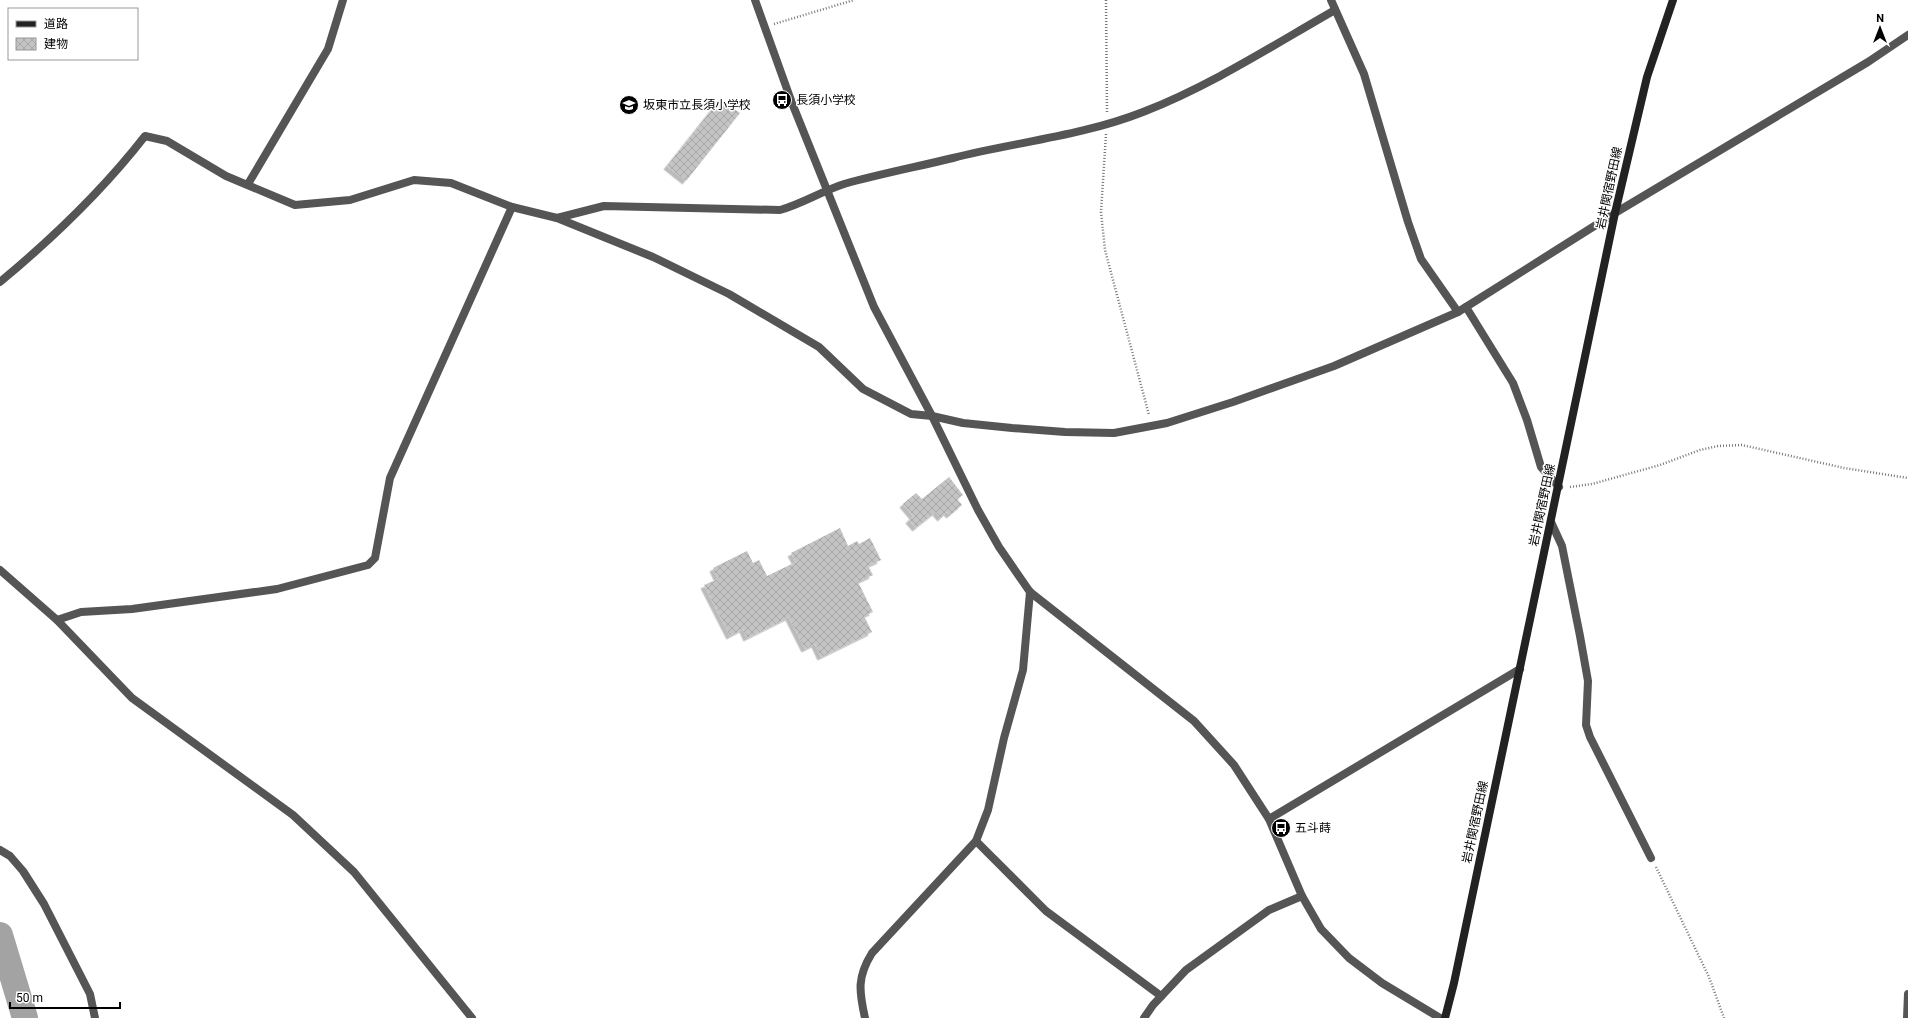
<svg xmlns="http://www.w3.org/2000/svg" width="1908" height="1018" font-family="Roboto,'Noto Sans JP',sans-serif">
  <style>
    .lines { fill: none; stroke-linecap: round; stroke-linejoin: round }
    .river { stroke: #a3a3a3; stroke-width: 26 }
    .building { fill: url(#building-cross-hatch); filter: url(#shadow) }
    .path { stroke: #777; stroke-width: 2.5; stroke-dasharray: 1 2; stroke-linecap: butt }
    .minor { stroke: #555; stroke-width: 8 }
    .secondary { stroke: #222; stroke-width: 8 }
    .labels { text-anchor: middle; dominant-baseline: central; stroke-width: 3; stroke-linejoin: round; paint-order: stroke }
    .poi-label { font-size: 12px; fill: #000; stroke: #fff; text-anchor: start }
    .street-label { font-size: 12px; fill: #000; stroke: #fff }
  </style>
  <defs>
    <pattern id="building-cross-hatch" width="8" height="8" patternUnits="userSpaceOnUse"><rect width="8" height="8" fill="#c4c4c4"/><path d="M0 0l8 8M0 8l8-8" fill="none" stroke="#a7a7a7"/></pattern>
    <filter id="shadow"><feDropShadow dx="-3.5" dy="3.5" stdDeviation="0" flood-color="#0004"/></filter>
  </defs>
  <rect width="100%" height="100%" fill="#fff"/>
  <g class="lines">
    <!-- river -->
    <polyline class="river" points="0,935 25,1018"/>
  </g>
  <!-- building -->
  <g class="building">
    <polygon points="720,99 740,113 686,181 667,166"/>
    <polygon points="949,477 963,495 957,499 962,505 950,515 947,512 941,518 936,512 916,528 909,520 913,516 903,504 916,493 922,499"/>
    <polygon points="840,528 848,546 857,541 859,544 870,538 881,560 868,566 873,575 858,582 873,612 864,616 872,632 821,657 815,644 805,649 789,617 747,638 743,629 730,636 704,585 718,579 713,568 747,551 753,563 759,560 767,576 796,562 791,553"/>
  </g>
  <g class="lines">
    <!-- path -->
    <g class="path">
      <polyline points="1106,0 1107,113"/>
      <polyline points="774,24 854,0"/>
      <polyline points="1106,134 1101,212 1105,250 1149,415"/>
      <polyline points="1570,487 1592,484 1660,465 1700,450 1718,446 1742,445 1844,468 1908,478"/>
      <polyline points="1656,867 1709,977 1724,1018"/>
    </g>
    <!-- minor -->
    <g class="minor">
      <polyline points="755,0 792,103 874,307 932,416 978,510 999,547 1030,592 1194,721 1234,765 1269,819 1302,896 1321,929 1349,958 1382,983 1440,1018"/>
      <polyline points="1331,0 1364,74 1408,222 1421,259 1458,312"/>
      <polyline points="248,184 328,49 343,0"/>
      <path d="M 557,218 L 604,206 L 780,210 C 802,204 822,191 844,184 C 880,174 916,167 953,158 C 1016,142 1082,136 1143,112 C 1210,86 1272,46 1335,10"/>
      <path d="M 0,282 C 53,238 103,190 145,136 L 167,141 L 226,176 L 295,205 L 350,200 L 414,180 L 451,183 L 512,207 L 557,218 L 653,257 L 729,294 L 819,347 L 863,389 L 911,414 L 932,416 L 963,423 L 1012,428 L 1065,432 L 1114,433 L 1167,423 L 1233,402 L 1334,366 L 1458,312 L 1615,213 L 1868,62 L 1908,35"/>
      <polyline points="1466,307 1513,383 1527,420 1541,467 1559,487"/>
      <polyline points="1551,522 1562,546 1580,636 1588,681 1586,725 1590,737 1651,858"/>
      <polyline points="0,570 57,620 132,698 293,815 354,872 472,1018"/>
      <polyline points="57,620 81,612 132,609 277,589 368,565 375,558 390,478 512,207"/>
      <polyline points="1269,819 1520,669"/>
      <polyline points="976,841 1046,911 1161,996"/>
      <polyline points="0,850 10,856 23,871 44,904 90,994 95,1018"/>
      <path d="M 865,1018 C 859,991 857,977 872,953 L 976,841 L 988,810 L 1004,738 L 1023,670 L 1030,592"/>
      <polyline points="1144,1018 1153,1005 1186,970 1269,910 1302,896"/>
      <polyline points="1907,1018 1908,994"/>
    </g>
    <!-- secondary -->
    <polyline class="secondary" points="1445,1018 1454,983 1615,213 1647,77 1673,0"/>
  </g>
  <!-- icons -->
  <defs>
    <symbol id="bus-disc" viewBox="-11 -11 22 22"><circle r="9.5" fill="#000" stroke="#fff"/><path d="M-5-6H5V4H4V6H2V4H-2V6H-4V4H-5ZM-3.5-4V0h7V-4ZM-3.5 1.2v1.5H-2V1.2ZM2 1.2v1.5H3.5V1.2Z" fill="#fff"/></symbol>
    <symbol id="school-disc" viewBox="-11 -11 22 22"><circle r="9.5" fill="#000" stroke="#fff"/><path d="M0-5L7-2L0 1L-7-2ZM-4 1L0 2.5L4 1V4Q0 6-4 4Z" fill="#fff"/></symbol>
  </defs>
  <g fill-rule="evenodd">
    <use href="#bus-disc" x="771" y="89" width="22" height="22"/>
    <use href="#school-disc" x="618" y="94" width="22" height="22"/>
    <use href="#bus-disc" x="1270" y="817" width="22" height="22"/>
  </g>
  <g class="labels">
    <!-- poi labels -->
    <g class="poi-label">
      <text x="796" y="100">長須小学校</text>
      <text x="643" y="105">坂東市立長須小学校</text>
      <text x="1295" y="828">五斗蒔</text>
    </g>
    <!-- street labels -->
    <g class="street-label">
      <text transform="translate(1609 188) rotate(-78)">岩井関宿野田線</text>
      <text transform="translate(1542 505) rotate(-78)">岩井関宿野田線</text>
      <text transform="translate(1475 822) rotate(-78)">岩井関宿野田線</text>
    </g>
  </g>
  <!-- legend -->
  <rect x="8" y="8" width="130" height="52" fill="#ffffff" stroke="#999999"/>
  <rect x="16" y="21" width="20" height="6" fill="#222222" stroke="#999999"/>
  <text x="44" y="28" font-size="12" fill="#000000">道路</text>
  <rect x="16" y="38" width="20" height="12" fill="url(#building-cross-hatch)" stroke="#999999"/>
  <text x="44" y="48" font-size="12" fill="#000000">建物</text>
  <!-- north arrow -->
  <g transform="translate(1880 28)" stroke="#ffffff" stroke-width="3" paint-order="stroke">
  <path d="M0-3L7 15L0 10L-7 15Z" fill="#000000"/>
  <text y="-6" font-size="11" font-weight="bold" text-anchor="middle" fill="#000000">N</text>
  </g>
  <!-- scale -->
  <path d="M10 1002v6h110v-6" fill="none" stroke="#000000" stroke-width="2"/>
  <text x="16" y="1002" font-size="12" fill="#000000" stroke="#ffffff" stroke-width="3" paint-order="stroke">50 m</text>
</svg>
